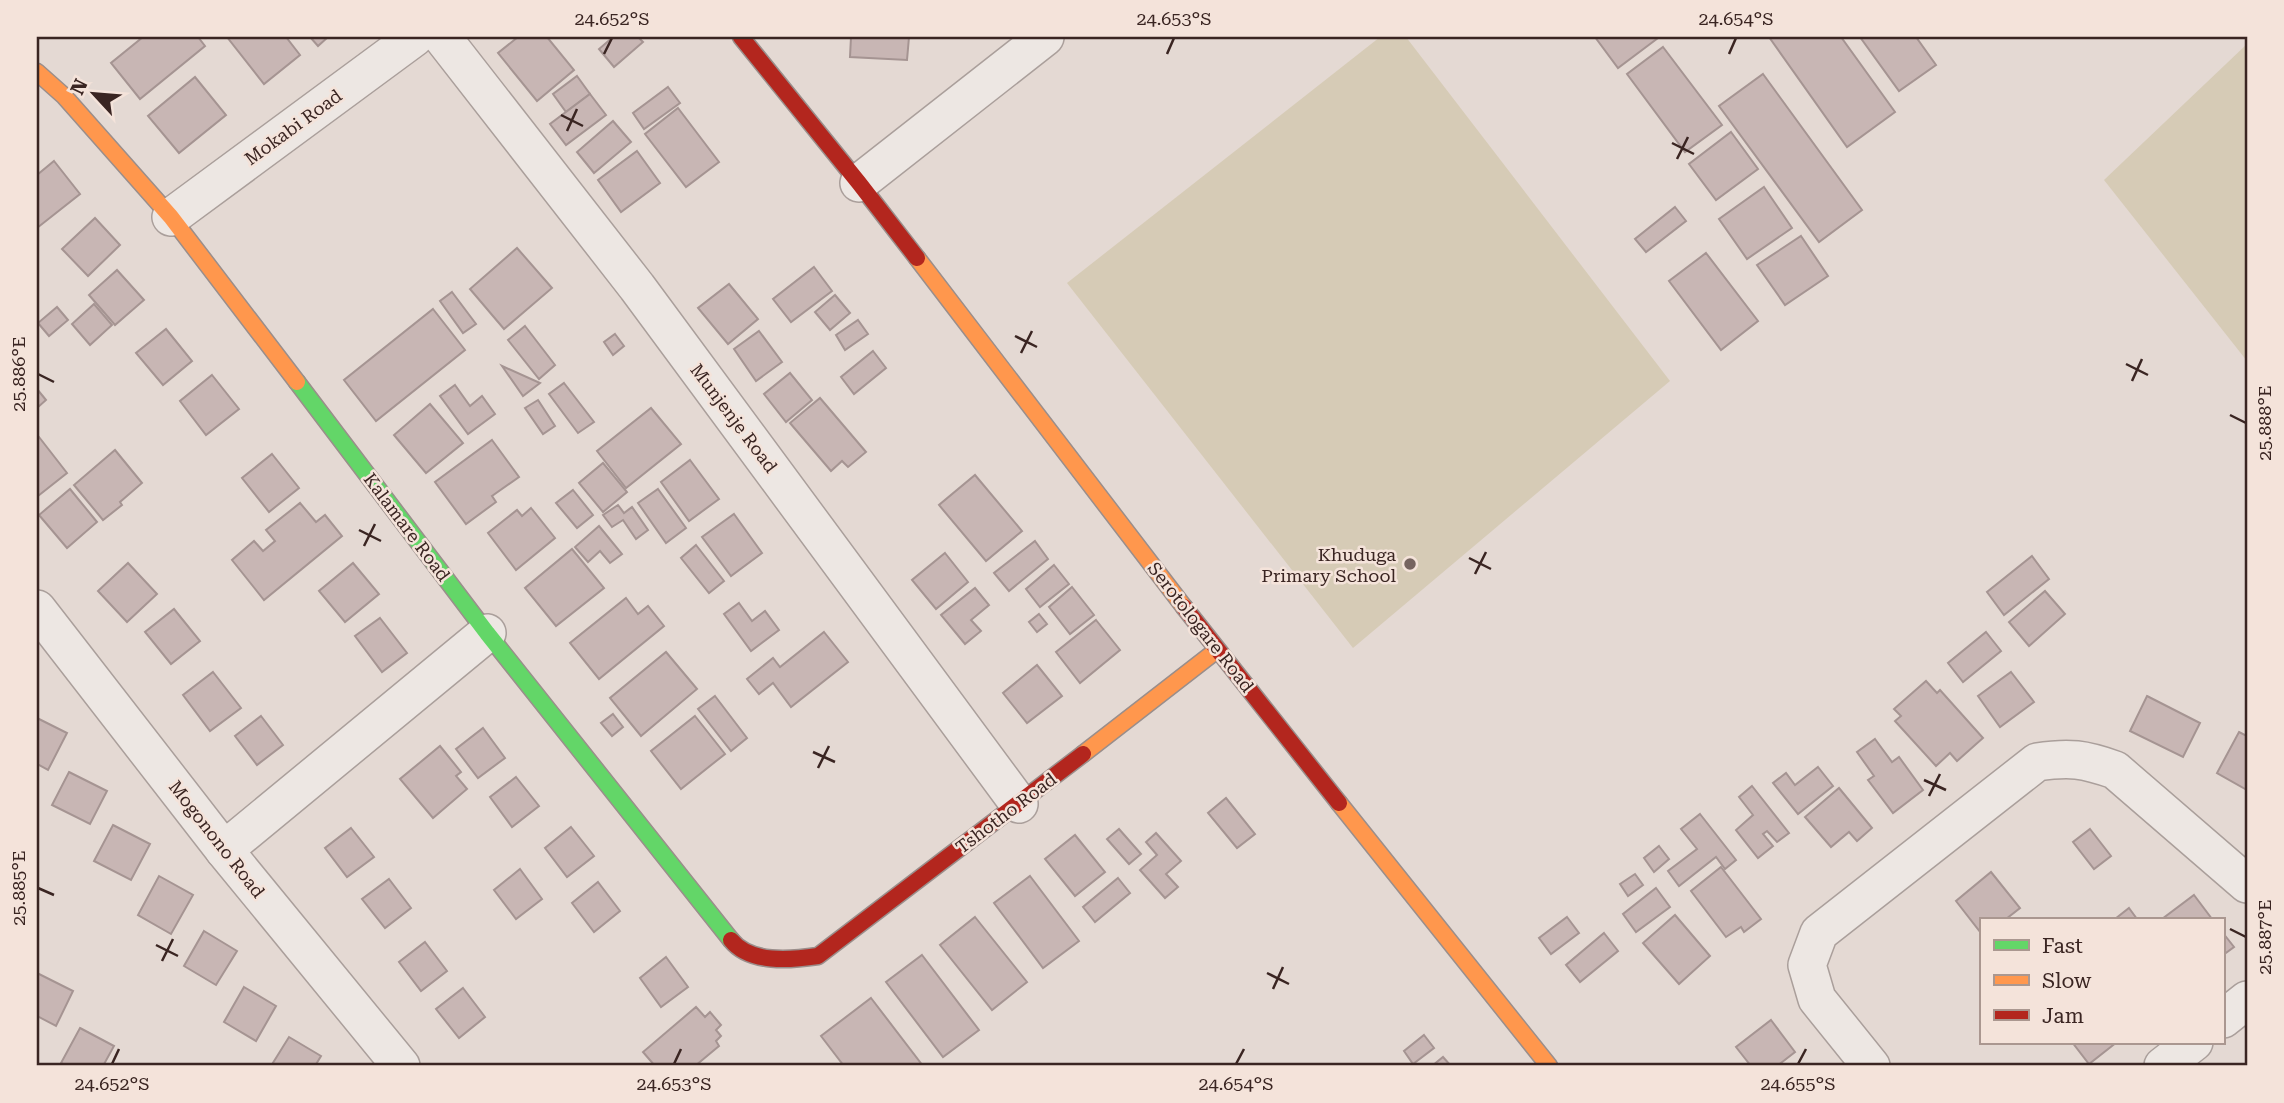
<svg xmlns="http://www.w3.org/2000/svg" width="2284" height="1103" font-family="'Roboto Serif',serif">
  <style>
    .green { fill: #d6cbb6 }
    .building { fill: #c8b6b4; stroke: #a59492; stroke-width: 2 }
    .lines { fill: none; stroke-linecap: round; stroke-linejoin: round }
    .street-casing { stroke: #aa9f9b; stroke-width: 40 }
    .fast-casing { stroke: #9a8e8b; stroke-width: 19 }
    .slow-casing { stroke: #9a8e8b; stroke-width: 19 }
    .jam-casing { stroke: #9a8e8b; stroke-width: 19 }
    .street { stroke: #ede7e3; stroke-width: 37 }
    .fast { stroke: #63d668; stroke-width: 16 }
    .slow { stroke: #ff974d; stroke-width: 16 }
    .jam { stroke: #b3261e; stroke-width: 16 }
    .ticks { fill: none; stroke: #3a2522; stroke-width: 2.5 }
    .poi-dot { fill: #766460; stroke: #f4e3da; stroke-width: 2.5 }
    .labels { text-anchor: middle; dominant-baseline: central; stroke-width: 5; stroke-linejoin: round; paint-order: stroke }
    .street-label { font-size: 18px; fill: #3a2522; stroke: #f4e3da }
    .poi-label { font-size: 18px; fill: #3a2522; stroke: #f4e3da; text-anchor: end }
    .neatline { fill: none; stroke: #3a2522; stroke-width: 2.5 }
    .ticks-label { font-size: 18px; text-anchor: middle; fill: #3a2522 }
  </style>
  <rect width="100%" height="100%" fill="#e4d9d3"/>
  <!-- green -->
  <g class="green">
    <polygon points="1380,37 1406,37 1670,381 1353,648 1067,283"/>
    <polygon points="2247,44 2247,361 2104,180"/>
  </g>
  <!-- building -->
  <g class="building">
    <polygon points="143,37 198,37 205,46 140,99 111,63"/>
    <polygon points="227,37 286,37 300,55 264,84"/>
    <polygon points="310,37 328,37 318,46"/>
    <polygon points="518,37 547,37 574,70 537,101 498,53"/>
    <polygon points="613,37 638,37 643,42 614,67 599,49"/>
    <polygon points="851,37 909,37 907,60 850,57"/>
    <polygon points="1595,37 1658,37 1658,38 1618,68"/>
    <polygon points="1769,37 1841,37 1895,112 1847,147"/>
    <polygon points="1860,37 1916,37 1936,65 1899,91"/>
    <polygon points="1663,47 1722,125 1685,152 1627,74"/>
    <polygon points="1763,74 1862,210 1819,242 1719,106"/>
    <polygon points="577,76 590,94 566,112 553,94"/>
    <polygon points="195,77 226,115 179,153 148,116"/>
    <polygon points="668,87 680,103 644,129 633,113"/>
    <polygon points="590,94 606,115 566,145 550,124"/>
    <polygon points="678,108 719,162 686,187 645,134"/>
    <polygon points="613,121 631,142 594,173 577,152"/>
    <polygon points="1731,132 1758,169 1716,200 1689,164"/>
    <polygon points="637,151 660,183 621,212 598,180"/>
    <polygon points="54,161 80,194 37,228 37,175"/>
    <polygon points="1764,187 1792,228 1747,259 1719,219"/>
    <polygon points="1675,207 1686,221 1646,252 1635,239"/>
    <polygon points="95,218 120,245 88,276 62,249"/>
    <polygon points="1801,236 1828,276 1785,305 1757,265"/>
    <polygon points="517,248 552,288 504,329 470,289"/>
    <polygon points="1706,253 1758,321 1721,350 1669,281"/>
    <polygon points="814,267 832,291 791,322 773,299"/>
    <polygon points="117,270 144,300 115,325 89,295"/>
    <polygon points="729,284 758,319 728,344 698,308"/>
    <polygon points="452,292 476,324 463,333 440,301"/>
    <polygon points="835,295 850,313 830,330 815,312"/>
    <polygon points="94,304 112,325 90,345 72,324"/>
    <polygon points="57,307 68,320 49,336 38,323"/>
    <polygon points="433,309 465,350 376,421 344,380"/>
    <polygon points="858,320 868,334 845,350 836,335"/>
    <polygon points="525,326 555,365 539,379 508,340"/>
    <polygon points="166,329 192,361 163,385 136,353"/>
    <polygon points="759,331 782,362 756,381 734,349"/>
    <polygon points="615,334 624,346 613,355 604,342"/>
    <polygon points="873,351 886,368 854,394 841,377"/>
    <polygon points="502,366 540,383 523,396"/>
    <polygon points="790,373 812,400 786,422 764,394"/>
    <polygon points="212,375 239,409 206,435 180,401"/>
    <polygon points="564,383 594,422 578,433 549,394"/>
    <polygon points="455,385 470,406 482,396 495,414 468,434 440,396"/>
    <polygon points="37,389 46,400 37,408"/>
    <polygon points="820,398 866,452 848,467 842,461 831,471 790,423"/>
    <polygon points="538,400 555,426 543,434 525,408"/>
    <polygon points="430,404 463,443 426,473 394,435"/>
    <polygon points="651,408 681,444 626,488 597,451"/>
    <polygon points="39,437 67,473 38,496 37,438"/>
    <polygon points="492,440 519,477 492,496 496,502 466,524 435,482"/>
    <polygon points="115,450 142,483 120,502 122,505 103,520 74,485"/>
    <polygon points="272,454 299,488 269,512 242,478"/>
    <polygon points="690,460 719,499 689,521 661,482"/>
    <polygon points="603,463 627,492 603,512 579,483"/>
    <polygon points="975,475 1022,531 986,561 939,505"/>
    <polygon points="70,489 97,522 67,548 39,515"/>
    <polygon points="658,489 686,528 666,543 638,503"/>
    <polygon points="573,490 593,515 577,528 556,503"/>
    <polygon points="300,503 316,522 325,515 342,536 264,600 232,560 254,541 263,551 275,541 266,530"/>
    <polygon points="618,505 624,513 632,507 648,530 636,539 623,520 612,527 603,515"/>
    <polygon points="531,508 555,538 516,570 488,533 517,510 522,516"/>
    <polygon points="734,514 762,553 731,576 702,537"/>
    <polygon points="599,526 622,554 610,563 600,551 588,562 575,547"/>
    <polygon points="1035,541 1048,559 1009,591 994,573"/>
    <polygon points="696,545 724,581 709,593 681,558"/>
    <polygon points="572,549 604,588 556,626 525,588"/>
    <polygon points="945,553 968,582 936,609 912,580"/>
    <polygon points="2032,556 2049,579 2004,615 1987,592"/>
    <polygon points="128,563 157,594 127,622 98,591"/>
    <polygon points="353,563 379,594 345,622 319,591"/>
    <polygon points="1054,565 1069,584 1040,607 1026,589"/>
    <polygon points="1072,587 1094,615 1070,634 1049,607"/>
    <polygon points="975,588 989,605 971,620 981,631 965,644 941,615"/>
    <polygon points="2045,591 2065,614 2029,646 2009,622"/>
    <polygon points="626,598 638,614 648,606 664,626 599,679 570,643"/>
    <polygon points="739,603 752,621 765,611 779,630 751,651 724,614"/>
    <polygon points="174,609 200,641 171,664 145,632"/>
    <polygon points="1039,614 1047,624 1037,632 1029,622"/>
    <polygon points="380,618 407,653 382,672 355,636"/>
    <polygon points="1096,620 1120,650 1080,683 1056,652"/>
    <polygon points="824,632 848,662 791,707 773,683 759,694 747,679 773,658 780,667"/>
    <polygon points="1986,632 2001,651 1963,682 1948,663"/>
    <polygon points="666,652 697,689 641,736 610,698"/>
    <polygon points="1037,665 1062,696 1027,723 1003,693"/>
    <polygon points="213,672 241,708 210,731 183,695"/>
    <polygon points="2011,672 2034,702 2000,727 1978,696"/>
    <polygon points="1926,681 1937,693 1940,690 1983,738 1957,761 1950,753 1936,766 1895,721 1901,716 1894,709"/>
    <polygon points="715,696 747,738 731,751 698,709"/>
    <polygon points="2147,696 2200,723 2183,757 2130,731"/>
    <polygon points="613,714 623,727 612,736 601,723"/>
    <polygon points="261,716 283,745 257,765 235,736"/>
    <polygon points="695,716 725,754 681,789 651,751"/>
    <polygon points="37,718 67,733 48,770 37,764"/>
    <polygon points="483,728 505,758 478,778 456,749"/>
    <polygon points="2239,732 2247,736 2247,790 2217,773"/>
    <polygon points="1875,739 1892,762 1899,757 1923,790 1893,813 1868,780 1874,776 1857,752"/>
    <polygon points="440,746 461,772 456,776 467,789 433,818 400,779"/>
    <polygon points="1818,767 1833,786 1798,814 1773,783 1786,773 1795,785"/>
    <polygon points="69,772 107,791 90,824 52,805"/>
    <polygon points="516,777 539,806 512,827 490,797"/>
    <polygon points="1752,786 1789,833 1777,842 1767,831 1763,834 1773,846 1758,858 1736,830 1753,815 1739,797"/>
    <polygon points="1839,788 1872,828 1857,841 1849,832 1831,847 1805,817"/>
    <polygon points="1226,798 1255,834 1237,848 1208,813"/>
    <polygon points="1700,814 1736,860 1725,869 1716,857 1679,886 1668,871 1697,849 1681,829"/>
    <polygon points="113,825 150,844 131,880 94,861"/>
    <polygon points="571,827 594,856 567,877 545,848"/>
    <polygon points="351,828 374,857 347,877 325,848"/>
    <polygon points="1119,829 1141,854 1129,864 1107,839"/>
    <polygon points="2090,829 2111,856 2094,869 2073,842"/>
    <polygon points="1156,833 1181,861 1166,874 1178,887 1165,898 1140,870 1157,855 1146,842"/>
    <polygon points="1075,835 1105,872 1075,896 1045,859"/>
    <polygon points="1659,846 1669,859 1654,872 1644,858"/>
    <polygon points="1721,867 1761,919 1744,932 1741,927 1726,937 1691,891"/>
    <polygon points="520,869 542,899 516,919 494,890"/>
    <polygon points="1991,872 2020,908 2006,919 1981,919 1981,933 1956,901"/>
    <polygon points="1635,874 1643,885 1628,896 1620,884"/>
    <polygon points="159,876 193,895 171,934 138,915"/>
    <polygon points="1030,876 1079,941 1043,968 994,903"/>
    <polygon points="1118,878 1130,893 1095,922 1083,907"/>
    <polygon points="389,879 411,908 385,928 362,899"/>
    <polygon points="598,882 620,911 594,932 572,903"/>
    <polygon points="1656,888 1670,907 1636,932 1623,914"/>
    <polygon points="2194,895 2212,919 2162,919"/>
    <polygon points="2129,908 2137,919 2115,919"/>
    <polygon points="1675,915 1710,956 1679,984 1643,943"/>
    <polygon points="975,917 1027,982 992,1010 940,945"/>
    <polygon points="1567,917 1579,933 1551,954 1539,938"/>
    <polygon points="204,931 237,951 216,985 184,966"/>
    <polygon points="1604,933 1618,951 1580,982 1566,965"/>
    <polygon points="2223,933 2234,947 2223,955"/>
    <polygon points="425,942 447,971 421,991 399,962"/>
    <polygon points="922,955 979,1030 943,1057 886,982"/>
    <polygon points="666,957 688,987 661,1007 640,978"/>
    <polygon points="37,973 73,991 56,1026 37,1016"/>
    <polygon points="244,987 276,1006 256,1041 224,1022"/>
    <polygon points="463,988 485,1017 459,1038 436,1009"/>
    <polygon points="871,998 923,1066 844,1066 821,1036"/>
    <polygon points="696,1007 705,1017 710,1012 721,1025 716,1030 721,1036 716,1041 719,1046 695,1066 655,1066 643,1052"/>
    <polygon points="1771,1020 1795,1052 1777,1066 1751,1066 1736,1047"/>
    <polygon points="80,1028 114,1046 103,1066 67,1066 61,1063"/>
    <polygon points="1424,1035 1434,1048 1413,1064 1404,1051"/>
    <polygon points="289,1037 321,1056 315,1066 271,1066"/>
    <polygon points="2072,1042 2117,1042 2089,1064"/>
    <polygon points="1443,1057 1451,1066 1432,1066"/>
  </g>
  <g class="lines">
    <defs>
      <g id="street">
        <polyline points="442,37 637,287 1019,804"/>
        <polyline points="859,183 1045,37"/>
        <polyline points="171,217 415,37"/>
        <polyline points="37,609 224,850 401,1066"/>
        <polyline points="224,850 487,633"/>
        <polyline points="2223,1019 2247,1000"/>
        <path d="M 1871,1066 L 1817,999 L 1807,965 L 1819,933 L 2037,762 C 2070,757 2084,759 2115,770 L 2247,884"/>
        <polyline points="2163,1066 2194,1042"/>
      </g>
      <polyline id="fast" points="297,382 487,633 731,940"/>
      <g id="slow">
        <polyline points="37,72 64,96 171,217 297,382"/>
        <polyline points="917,258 1184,607"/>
        <polyline points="1083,754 1217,650"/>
        <polyline points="1339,803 1549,1066"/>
      </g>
      <g id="jam">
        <polyline points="741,37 859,183 917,258"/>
        <polyline points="1184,607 1339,803"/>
        <path d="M 731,940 C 750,964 791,960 818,956 L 1083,754"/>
      </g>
    </defs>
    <!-- street casing -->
    <use href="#street" class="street-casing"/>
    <!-- fast casing -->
    <use href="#fast" class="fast-casing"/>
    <!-- slow casing -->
    <use href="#slow" class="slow-casing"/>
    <!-- jam casing -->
    <use href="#jam" class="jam-casing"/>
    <!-- street -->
    <use href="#street" class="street"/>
    <!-- fast -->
    <use href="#fast" class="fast"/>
    <!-- slow -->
    <use href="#slow" class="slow"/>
    <!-- jam -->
    <use href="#jam" class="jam"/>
  </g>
  <!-- ticks -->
  <path class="ticks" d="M 604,54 L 612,38M 1167,54 L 1174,38M 1729,54 L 1736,38M 561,115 L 583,126M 567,131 L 577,109M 1672,143 L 1694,154M 1677,159 L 1688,137M 1015,336 L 1037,347M 1021,353 L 1032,331M 2126,364 L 2148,375M 38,374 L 54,382M 2132,381 L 2142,359M 2230,415 L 2246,423M 359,530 L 381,541M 364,546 L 375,524M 1469,558 L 1491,569M 1475,574 L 1486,552M 813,752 L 835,762M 818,768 L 829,746M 1924,780 L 1946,790M 1929,796 L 1940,774M 38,888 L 54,895M 2230,929 L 2246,937M 156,945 L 178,956M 162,961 L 173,939M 1267,973 L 1289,984M 1273,989 L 1283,967M 112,1064 L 119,1049M 674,1064 L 681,1049M 1236,1064 L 1244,1049M 1798,1064 L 1806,1049"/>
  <!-- markers -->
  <circle class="poi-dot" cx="1410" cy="564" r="7"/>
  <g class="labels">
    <!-- street labels -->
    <g class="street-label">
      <text transform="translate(293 127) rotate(-36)">Mokabi Road</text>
      <text transform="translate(734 418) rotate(53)">Munjenje Road</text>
      <text transform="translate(407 527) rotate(53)">Kalamare Road</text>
      <text transform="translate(1201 627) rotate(52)">Serotologare Road</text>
      <text transform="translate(1006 813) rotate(-37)">Tshotho Road</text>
      <text transform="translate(217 839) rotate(52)">Mogonono Road</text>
    </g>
    <!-- poi labels -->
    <g class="poi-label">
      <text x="1396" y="554">Khuduga<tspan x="1396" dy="21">Primary School</tspan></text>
    </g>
  </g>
  <!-- border -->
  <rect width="2284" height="1103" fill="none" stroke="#f4e3da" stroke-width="77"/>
  <!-- legend -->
  <rect x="1980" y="918" width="245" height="126" fill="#f4e3da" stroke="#aa9790" stroke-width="2"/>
  <rect x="1994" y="940" width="35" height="10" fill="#63d668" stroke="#aa9790" stroke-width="2"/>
  <text x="2042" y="953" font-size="21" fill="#3a2522">Fast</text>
  <rect x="1994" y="975" width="35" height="10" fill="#ff974d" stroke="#aa9790" stroke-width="2"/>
  <text x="2042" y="988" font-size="21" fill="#3a2522">Slow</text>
  <rect x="1994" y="1010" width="35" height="10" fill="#b3261e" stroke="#aa9790" stroke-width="2"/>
  <text x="2042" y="1023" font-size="21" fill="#3a2522">Jam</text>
  <!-- north arrow -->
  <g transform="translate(94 94) rotate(296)" stroke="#f4e3da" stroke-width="5" paint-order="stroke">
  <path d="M0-5L12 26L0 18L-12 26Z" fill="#3a2522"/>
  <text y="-10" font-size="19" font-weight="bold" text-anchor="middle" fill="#3a2522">N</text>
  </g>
  <rect x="38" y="38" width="2208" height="1026" class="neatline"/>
  <g class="ticks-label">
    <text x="612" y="25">24.652°S</text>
    <text x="1174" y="25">24.653°S</text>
    <text x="1736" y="25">24.654°S</text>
    <text transform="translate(19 374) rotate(-90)" y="6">25.886°E</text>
    <text transform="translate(2265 423) rotate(-90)" y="6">25.888°E</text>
    <text transform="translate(19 888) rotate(-90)" y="6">25.885°E</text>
    <text transform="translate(2265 937) rotate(-90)" y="6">25.887°E</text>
    <text x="112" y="1090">24.652°S</text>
    <text x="674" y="1090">24.653°S</text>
    <text x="1236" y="1090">24.654°S</text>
    <text x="1798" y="1090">24.655°S</text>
  </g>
</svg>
